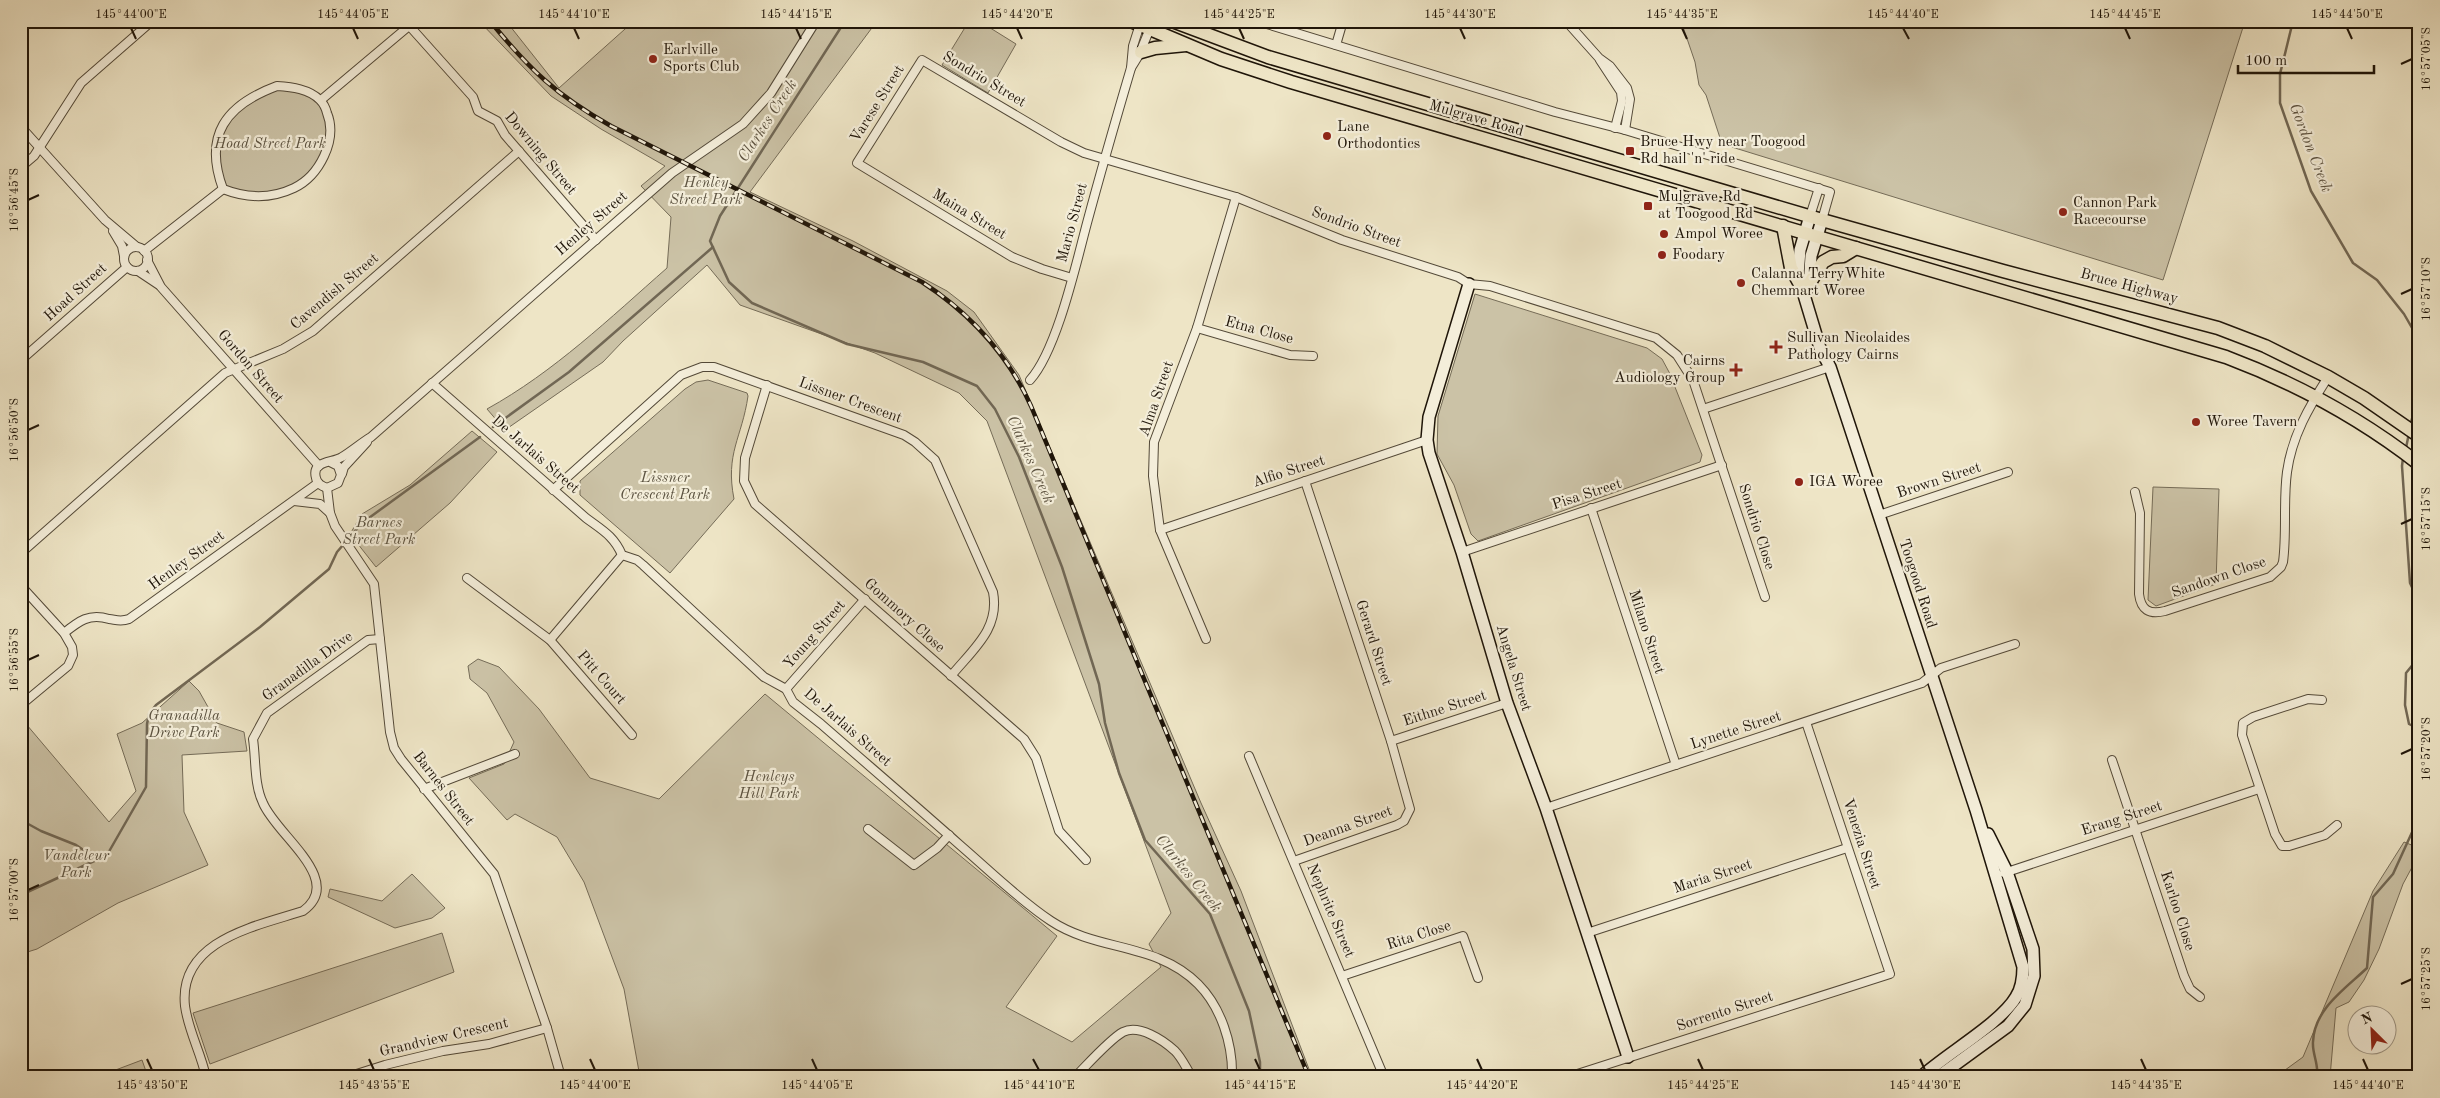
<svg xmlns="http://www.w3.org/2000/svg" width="2440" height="1098" font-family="'Old Standard TT',serif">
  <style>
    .green { fill: #cbc2a6; stroke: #756c58 }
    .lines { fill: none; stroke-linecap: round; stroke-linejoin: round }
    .stream { stroke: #716754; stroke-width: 2.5 }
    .street-casing { stroke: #534938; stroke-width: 10 }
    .secondary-casing { stroke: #1f1509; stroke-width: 14 }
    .primary-casing { stroke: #1f1509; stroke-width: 15 }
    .street { stroke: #f4eeda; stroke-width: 8 }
    .secondary { stroke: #f4eeda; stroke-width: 11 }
    .primary { stroke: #eee5c6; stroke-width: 12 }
    .rail-casing { stroke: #1f1509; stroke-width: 4.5 }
    .rail { stroke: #f4eeda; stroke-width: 2.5; stroke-dasharray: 8; stroke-linecap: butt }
    .ticks { fill: none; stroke: #1f1509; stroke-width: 2 }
    .poi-dot { fill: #8f2418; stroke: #f4eeda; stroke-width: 2 }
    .labels { text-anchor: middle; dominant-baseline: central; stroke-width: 4.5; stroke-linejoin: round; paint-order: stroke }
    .poi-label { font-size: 15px; fill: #1f1509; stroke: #f4eeda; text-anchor: start }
    .street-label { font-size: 15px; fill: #1f1509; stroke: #f4eeda }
    .park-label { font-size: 15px; font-style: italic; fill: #5b5240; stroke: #f4eeda }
    .water-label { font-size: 16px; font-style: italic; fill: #5d5341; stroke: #f4eeda }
    .neatline { fill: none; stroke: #1f1509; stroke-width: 2 }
    .ticks-label { font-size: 12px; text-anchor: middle; fill: #1f1509 }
  </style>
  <rect width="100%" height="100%" fill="#eee5c6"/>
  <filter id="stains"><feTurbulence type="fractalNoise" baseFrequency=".004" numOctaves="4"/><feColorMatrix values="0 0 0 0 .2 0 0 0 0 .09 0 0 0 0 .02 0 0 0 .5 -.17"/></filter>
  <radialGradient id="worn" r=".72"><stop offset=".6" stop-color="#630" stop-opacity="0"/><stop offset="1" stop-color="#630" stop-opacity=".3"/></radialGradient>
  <!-- green -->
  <g class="green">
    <path d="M 479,21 L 506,21 L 559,88 L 634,21 L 877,21 L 750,192 L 853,241 L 947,291 L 974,312 L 1019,375 L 1201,803 L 1241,891 L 1312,1077 L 640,1077 L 624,989 L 584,882 L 557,837 L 515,814 L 507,820 L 469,778 L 504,764 L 514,742 L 487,693 L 470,679 L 468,666 L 478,659 L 499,667 L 539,709 L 590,778 L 659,799 L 765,694 L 1057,936 L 1006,1007 L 1072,1042 L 1161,967 L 1149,944 L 1171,913 L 987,421 L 959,393 L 875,353 L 740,305 L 707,265 L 623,341 L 603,362 L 505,430 L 487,409 C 554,372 610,318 667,268 L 671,217 L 641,186 L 665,166 L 601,129 L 551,96 Z"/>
    <polygon points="969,21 979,21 1016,44 988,93 942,65"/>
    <polygon points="1681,21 2245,21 2163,280 1722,144 1706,95 1699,85 1695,62"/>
    <polygon points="296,87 321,100 331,134 319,163 294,188 264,196 223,189 216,170 223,125 261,92"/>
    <polygon points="1475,294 1647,348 1662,359 1669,372 1702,455 1700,462 1478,541 1471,534 1454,485 1437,454 1438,416"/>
    <path d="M 708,380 L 747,393 L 748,396 C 742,438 725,453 734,499 L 670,573 L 580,495 L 580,481 L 685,389 L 696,382 Z"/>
    <polygon points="472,431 497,452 450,503 376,567 350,534 362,514 410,485"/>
    <polygon points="2153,487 2219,489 2216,584 2156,606 2148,600"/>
    <polygon points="189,681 199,691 217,723 244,732 247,751 182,755 184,812 208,865 118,903 37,949 21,954 21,718 109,822 136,791 117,734 142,723"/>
    <polygon points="2404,842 2414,846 2417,858 2403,884 2379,949 2364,980 2349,1002 2336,1008 2330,1077 2268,1077 2281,1073 2303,1057 2373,891"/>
    <polygon points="412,874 445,908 432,918 395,928 328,897 330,889 382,901"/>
    <polygon points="442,933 454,972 210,1064 193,1013"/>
    <polygon points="142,1060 148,1077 97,1077"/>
  </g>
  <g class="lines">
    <!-- stream -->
    <g class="stream">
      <polyline points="845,21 720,216 710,241 729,282 752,303 847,344 923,362 977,386 995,409 1019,457 1062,567 1099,684 1105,723 1119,773 1145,840 1210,914 1249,1011 1260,1062 1260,1077"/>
      <polyline points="2293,21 2280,74 2280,103 2311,191 2353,263 2377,280 2404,314 2419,340"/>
      <polyline points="2410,426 2419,393"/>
      <polyline points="493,427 569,372 713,247"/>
      <polyline points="2406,448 2409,433"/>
      <polyline points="2403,458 2402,466 2410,583 2419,602"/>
      <polyline points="2419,657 2406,673 2405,705 2409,724 2419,729"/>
      <polyline points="21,820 41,831 76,845 97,859"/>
      <polyline points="21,895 107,855 146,787 147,724 149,714 156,705 260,627 329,569 337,552 362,523 480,437"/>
      <path d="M 2317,1077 C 2319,1064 2312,1054 2313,1042 C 2314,1009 2345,989 2367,968 L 2373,897 L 2393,874 L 2419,817"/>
    </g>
    <defs>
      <g id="street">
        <polyline points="405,21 473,97 478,111 497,121 505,135 596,240"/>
        <polyline points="1257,21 1555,112 1625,130 1830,192 1822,220"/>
        <polyline points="1566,21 1599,58 1610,66 1627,88 1630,99 1625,130"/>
        <polyline points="1336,45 1343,21"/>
        <polyline points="1600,60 1621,92 1622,101 1615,128"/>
        <polyline points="1131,68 1139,55 1153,21"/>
        <path d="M 277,86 C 292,87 309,89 320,100 C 323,103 326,109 327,113 C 338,140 319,176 294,188 C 271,199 246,198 223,189 C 203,135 226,105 277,86 Z"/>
        <polyline points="321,100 409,26"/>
        <polyline points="21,127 105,220 137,247"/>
        <polyline points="21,167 34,156 81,83 152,21"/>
        <polyline points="1810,216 1819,188"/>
        <polyline points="113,231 122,246 124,256"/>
        <circle cx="136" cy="259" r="12"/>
        <polyline points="144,251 223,189"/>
        <polyline points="147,260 161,287 319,466"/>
        <polyline points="138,271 159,285"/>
        <polyline points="1072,278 1042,269 1012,257 857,163 922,60 1061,142 1084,153 1236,197 1342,240 1458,277 1469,284 1490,286 1656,338 1677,355 1693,380 1765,597"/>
        <polyline points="1197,328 1290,355 1313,356"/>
        <polyline points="21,360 127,267"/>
        <path d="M 1030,380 C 1057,350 1076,264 1087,223 C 1101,171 1116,119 1131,68 L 1133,46 L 1141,21"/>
        <path d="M 432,383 L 586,518 C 602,530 614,536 622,555 L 637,560 L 643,565 L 764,677 L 786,689 L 793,702 L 821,724 C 868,765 915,805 961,846 C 990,871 1018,899 1051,921 C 1098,952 1156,942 1198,984 C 1221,1007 1233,1044 1232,1077"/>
        <polyline points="767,385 745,458 744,481 755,504 1024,739 1036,758 1059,831 1086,860"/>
        <polyline points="1703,409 1830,367"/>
        <path d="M 330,462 L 338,466 L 341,475 L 338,483 L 327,488 C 322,486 317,484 316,478 C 311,460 333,463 342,457 C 352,451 361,443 371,437 L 672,173 L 743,124 L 771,93 L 816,21"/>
        <polyline points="342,474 344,467 367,442"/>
        <polyline points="327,488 330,513 335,526 374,584 390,732 394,748 401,759 494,874 547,1028 561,1077"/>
        <path d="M 553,490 L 681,375 L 702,367 L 714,367 L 904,435 L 915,442 L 935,460 L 993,592 C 1000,629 973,649 951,676"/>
        <path d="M 2135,492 L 2140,513 L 2139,594 C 2141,610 2149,615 2165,611 L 2270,577 L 2281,567 L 2283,562 C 2287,532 2283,502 2287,472 C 2292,436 2309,407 2328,377"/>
        <polyline points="294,501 320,504 330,513"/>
        <polyline points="1591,508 1676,765"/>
        <polyline points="1879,515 2008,472"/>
        <polyline points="1160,530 1427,440"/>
        <polyline points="1462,552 1722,465"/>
        <polyline points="21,553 225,373 283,349 313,331 519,151"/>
        <polyline points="467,578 550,640 632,735"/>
        <polyline points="21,586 64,633 72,647 73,655 68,666 21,705"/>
        <path d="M 64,633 C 79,621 89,613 109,619 C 117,620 121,622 129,619 L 318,483"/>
        <polyline points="1206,639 1160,530 1153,476 1154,442 1197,328 1236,197"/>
        <polyline points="550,640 622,555"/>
        <polyline points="786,689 865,599"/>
        <polyline points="2322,700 2308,699 2253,717 2243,723 2242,735 2275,834 2282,846 2289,846 2325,835 2337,825"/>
        <polyline points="1391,741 1507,703"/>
        <polyline points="1249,756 1384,1077"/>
        <polyline points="2112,760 2184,976 2190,989 2200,997"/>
        <polyline points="424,789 515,754"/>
        <polyline points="1546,808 1922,683 1941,668 2015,644"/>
        <polyline points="868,829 914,865 937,848 949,835"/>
        <polyline points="1294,861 1397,825 1404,821 1410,809 1391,741 1305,481"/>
        <polyline points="2004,873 2259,789"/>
        <polyline points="1587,933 1847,848"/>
        <polyline points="1342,976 1463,936 1478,978"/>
        <path d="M 206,1077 C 201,1053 188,1030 185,1006 C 178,940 257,926 303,911 C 346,880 276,835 263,803 C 254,785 256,759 253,739 L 267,713 L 368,640 L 380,639"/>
        <polyline points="347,1077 385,1065 443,1051 489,1044 547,1028"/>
        <path d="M 1075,1077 C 1087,1065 1110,1039 1123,1032 C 1139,1024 1163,1040 1175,1051 C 1182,1058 1186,1068 1192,1077"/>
        <polyline points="1568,1077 1890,974 1806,722"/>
      </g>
      <g id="secondary">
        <path d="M 1810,216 L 1800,250 L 1798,275 L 1820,348 L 1830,367 L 1846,415 L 1976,810 L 2023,967 C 2023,978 2022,988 2016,997 C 2001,1023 1946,1054 1921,1077"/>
        <polyline points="1469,284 1429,417 1427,440 1429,453 1462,552 1507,703 1546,808 1628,1057"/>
        <polyline points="1809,288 1811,256 1822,220"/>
        <polyline points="1938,1077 2008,1026 2025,1005 2034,976 2033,949 2007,872 1988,834"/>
      </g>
      <g id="primary">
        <path d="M 1131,21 L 1221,59 L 1291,82 L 2226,357 C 2295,383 2360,418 2419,464"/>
        <polyline points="1172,21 1268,57 1822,220 2003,271 2218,328 2265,346 2328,377 2364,398 2419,436"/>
        <polyline points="1141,52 1155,48 1186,45"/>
        <polyline points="1783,226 1791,268 1801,286"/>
        <polyline points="1809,284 1823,262 1832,257 1843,256 1856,248"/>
      </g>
    </defs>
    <!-- street casing -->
    <use href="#street" class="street-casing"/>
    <!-- secondary casing -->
    <use href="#secondary" class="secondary-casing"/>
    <!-- primary casing -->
    <use href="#primary" class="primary-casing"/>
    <!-- street -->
    <use href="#street" class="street"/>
    <!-- secondary -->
    <use href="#secondary" class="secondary"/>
    <!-- primary -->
    <use href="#primary" class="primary"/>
    <defs>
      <path id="rail" d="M 490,21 C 530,70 556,95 611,126 L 922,282 C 971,314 1007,353 1031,406 L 1309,1077"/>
    </defs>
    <!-- rail casing -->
    <use href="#rail" class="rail-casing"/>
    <!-- rail -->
    <use href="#rail" class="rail"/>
  </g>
  <!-- ticks -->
  <path class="ticks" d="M 131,28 L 136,39M 353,28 L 358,39M 574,28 L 579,39M 796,28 L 801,39M 1017,28 L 1022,39M 1239,28 L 1244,39M 1460,28 L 1465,39M 1682,28 L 1687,39M 1903,28 L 1909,39M 2125,28 L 2130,39M 2347,28 L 2352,39M 2401,64 L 2412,59M 28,200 L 39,195M 2401,294 L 2412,289M 28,430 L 39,425M 2401,524 L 2412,519M 28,660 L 39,655M 2401,754 L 2412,749M 28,890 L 39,885M 2401,984 L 2412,979M 147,1059 L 152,1070M 369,1059 L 374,1070M 590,1059 L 595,1070M 812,1059 L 817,1070M 1033,1059 L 1039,1070M 1255,1059 L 1260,1070M 1477,1059 L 1482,1070M 1698,1059 L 1703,1070M 1920,1059 L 1925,1070M 2141,1059 L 2146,1070M 2363,1059 L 2368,1070"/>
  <!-- markers -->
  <g class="poi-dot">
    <circle cx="653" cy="59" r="5"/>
    <circle cx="1327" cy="136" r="5"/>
    <rect x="1625" y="146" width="10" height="10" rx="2.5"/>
    <rect x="1643" y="201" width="10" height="10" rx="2.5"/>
    <circle cx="2063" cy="212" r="5"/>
    <circle cx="1664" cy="234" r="5"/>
    <circle cx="1662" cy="255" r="5"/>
    <circle cx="1741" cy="283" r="5"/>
    <path d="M1773.5 339.5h5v5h5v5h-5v5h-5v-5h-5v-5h5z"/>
    <path d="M1733.5 362.5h5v5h5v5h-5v5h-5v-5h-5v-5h5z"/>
    <circle cx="2196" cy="422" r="5"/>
    <circle cx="1799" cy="482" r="5"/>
  </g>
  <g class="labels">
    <!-- poi labels -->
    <g class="poi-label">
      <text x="663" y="50">Earlville<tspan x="663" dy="17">Sports Club</tspan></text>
      <text x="1337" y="127">Lane<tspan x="1337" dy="17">Orthodontics</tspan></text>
      <text x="1640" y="142">Bruce Hwy near Toogood<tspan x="1640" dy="17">Rd hail 'n' ride</tspan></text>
      <text x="1658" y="197">Mulgrave Rd<tspan x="1658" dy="17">at Toogood Rd</tspan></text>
      <text x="2073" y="203">Cannon Park<tspan x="2073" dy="17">Racecourse</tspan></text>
      <text x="1674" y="234">Ampol Woree</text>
      <text x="1672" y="255">Foodary</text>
      <text x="1751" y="274">Calanna TerryWhite<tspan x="1751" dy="17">Chemmart Woree</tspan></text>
      <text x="1787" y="338">Sullivan Nicolaides<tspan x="1787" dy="17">Pathology Cairns</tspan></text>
      <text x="1725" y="361" text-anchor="end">Cairns<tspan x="1725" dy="17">Audiology Group</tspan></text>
      <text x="2206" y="422">Woree Tavern</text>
      <text x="1809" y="482">IGA Woree</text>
    </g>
    <!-- street labels -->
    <g class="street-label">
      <text transform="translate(984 80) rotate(31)">Sondrio Street</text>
      <text transform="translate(878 104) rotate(-58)">Varese Street</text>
      <text transform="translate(1476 119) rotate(16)">Mulgrave Road</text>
      <text transform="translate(540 154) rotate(50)">Downing Street</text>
      <text transform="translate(969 215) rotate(31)">Maina Street</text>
      <text transform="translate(1073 223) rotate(-75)">Mario Street</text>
      <text transform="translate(592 224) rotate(-41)">Henley Street</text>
      <text transform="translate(1356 228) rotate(20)">Sondrio Street</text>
      <text transform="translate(2129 287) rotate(15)">Bruce Highway</text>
      <text transform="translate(335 292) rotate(-40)">Cavendish Street</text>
      <text transform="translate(76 293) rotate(-42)">Hoad Street</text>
      <text transform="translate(1259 331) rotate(15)">Etna Close</text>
      <text transform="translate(250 367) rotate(49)">Gordon Street</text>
      <text transform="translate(1157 399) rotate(-71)">Alma Street</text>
      <text transform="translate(850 401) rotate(20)">Lissner Crescent</text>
      <text transform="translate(535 455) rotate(41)">De Jarlais Street</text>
      <text transform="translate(1289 472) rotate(-18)">Alfio Street</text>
      <text transform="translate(1939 481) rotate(-18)">Brown Street</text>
      <text transform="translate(1587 495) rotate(-18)">Pisa Street</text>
      <text transform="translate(1756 527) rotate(72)">Sondrio Close</text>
      <text transform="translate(187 561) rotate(-36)">Henley Street</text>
      <text transform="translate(2219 578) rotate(-19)">Sandown Close</text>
      <text transform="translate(1917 584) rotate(72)">Toogood Road</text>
      <text transform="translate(904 616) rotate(42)">Gommory Close</text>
      <text transform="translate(1646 632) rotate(72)">Milano Street</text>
      <text transform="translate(815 635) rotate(-49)">Young Street</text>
      <text transform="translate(1373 643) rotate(72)">Gerard Street</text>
      <text transform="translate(308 667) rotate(-36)">Granadilla Drive</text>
      <text transform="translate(1513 668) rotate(73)">Angela Street</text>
      <text transform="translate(601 678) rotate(49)">Pitt Court</text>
      <text transform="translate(1445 709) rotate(-18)">Eithne Street</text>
      <text transform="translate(847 728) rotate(41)">De Jarlais Street</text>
      <text transform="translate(1736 731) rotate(-18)">Lynette Street</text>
      <text transform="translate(443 789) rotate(52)">Barnes Street</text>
      <text transform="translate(2122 819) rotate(-18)">Erang Street</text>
      <text transform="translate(1348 827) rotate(-20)">Deanna Street</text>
      <text transform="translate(1861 844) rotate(72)">Venezia Street</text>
      <text transform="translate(1713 877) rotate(-18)">Maria Street</text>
      <text transform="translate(1330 911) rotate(67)">Nephrite Street</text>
      <text transform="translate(2177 911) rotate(72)">Karloo Close</text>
      <text transform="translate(1419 936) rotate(-18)">Rita Close</text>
      <text transform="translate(1725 1012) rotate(-18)">Sorrento Street</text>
      <text transform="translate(444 1038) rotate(-13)">Grandview Crescent</text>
    </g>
    <!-- park labels -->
    <g class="park-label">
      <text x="270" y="144">Hoad Street Park</text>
      <text x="706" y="183">Henley<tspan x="706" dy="17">Street Park</tspan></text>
      <text x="665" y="478">Lissner<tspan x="665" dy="17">Crescent Park</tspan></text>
      <text x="379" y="523">Barnes<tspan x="379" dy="17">Street Park</tspan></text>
      <text x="184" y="716">Granadilla<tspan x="184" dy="17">Drive Park</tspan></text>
      <text x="769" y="777">Henleys<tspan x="769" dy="17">Hill Park</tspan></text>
      <text x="76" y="856">Vandeleur<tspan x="76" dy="17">Park</tspan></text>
    </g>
    <!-- water labels -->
    <g class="water-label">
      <text transform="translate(768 121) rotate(-57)">Clarkes Creek</text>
      <text transform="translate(2310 148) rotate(69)">Gordon Creek</text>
      <text transform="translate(1030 460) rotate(66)">Clarkes Creek</text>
      <text transform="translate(1188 874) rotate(51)">Clarkes Creek</text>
    </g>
  </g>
  <!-- margin -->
  <rect width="2440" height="1098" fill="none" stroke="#eee5c6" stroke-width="55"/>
  <!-- north arrow -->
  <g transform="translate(2372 1030) rotate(336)"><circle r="24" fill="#f4eeda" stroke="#9f9786"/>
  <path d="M0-4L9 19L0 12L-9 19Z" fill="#8f2418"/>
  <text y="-8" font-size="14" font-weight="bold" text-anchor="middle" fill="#1f1509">N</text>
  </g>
  <!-- scale -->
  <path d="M2238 65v8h136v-8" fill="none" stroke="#1f1509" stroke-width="2.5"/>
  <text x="2245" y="65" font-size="15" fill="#1f1509" stroke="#f4eeda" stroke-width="4" paint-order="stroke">100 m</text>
  <rect x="28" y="28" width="2384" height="1042" class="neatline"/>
  <g class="ticks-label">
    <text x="131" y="18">145°44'00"E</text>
    <text x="353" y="18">145°44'05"E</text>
    <text x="574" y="18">145°44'10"E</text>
    <text x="796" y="18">145°44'15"E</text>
    <text x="1017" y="18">145°44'20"E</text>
    <text x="1239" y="18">145°44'25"E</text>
    <text x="1460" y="18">145°44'30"E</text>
    <text x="1682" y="18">145°44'35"E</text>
    <text x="1903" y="18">145°44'40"E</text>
    <text x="2125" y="18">145°44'45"E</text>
    <text x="2347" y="18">145°44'50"E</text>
    <text transform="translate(2426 59) rotate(-90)" y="4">16°57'05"S</text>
    <text transform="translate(14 200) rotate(-90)" y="4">16°56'45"S</text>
    <text transform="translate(2426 289) rotate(-90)" y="4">16°57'10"S</text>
    <text transform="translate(14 430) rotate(-90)" y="4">16°56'50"S</text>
    <text transform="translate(2426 519) rotate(-90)" y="4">16°57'15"S</text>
    <text transform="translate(14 660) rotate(-90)" y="4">16°56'55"S</text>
    <text transform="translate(2426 749) rotate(-90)" y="4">16°57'20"S</text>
    <text transform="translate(14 890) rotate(-90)" y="4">16°57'00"S</text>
    <text transform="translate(2426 979) rotate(-90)" y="4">16°57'25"S</text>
    <text x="152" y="1089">145°43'50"E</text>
    <text x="374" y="1089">145°43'55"E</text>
    <text x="595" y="1089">145°44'00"E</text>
    <text x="817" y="1089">145°44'05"E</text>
    <text x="1039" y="1089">145°44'10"E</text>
    <text x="1260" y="1089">145°44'15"E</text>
    <text x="1482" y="1089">145°44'20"E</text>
    <text x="1703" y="1089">145°44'25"E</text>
    <text x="1925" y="1089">145°44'30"E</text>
    <text x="2146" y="1089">145°44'35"E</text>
    <text x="2368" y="1089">145°44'40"E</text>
  </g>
  <rect width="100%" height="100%" filter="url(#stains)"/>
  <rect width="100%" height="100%" fill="url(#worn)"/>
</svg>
